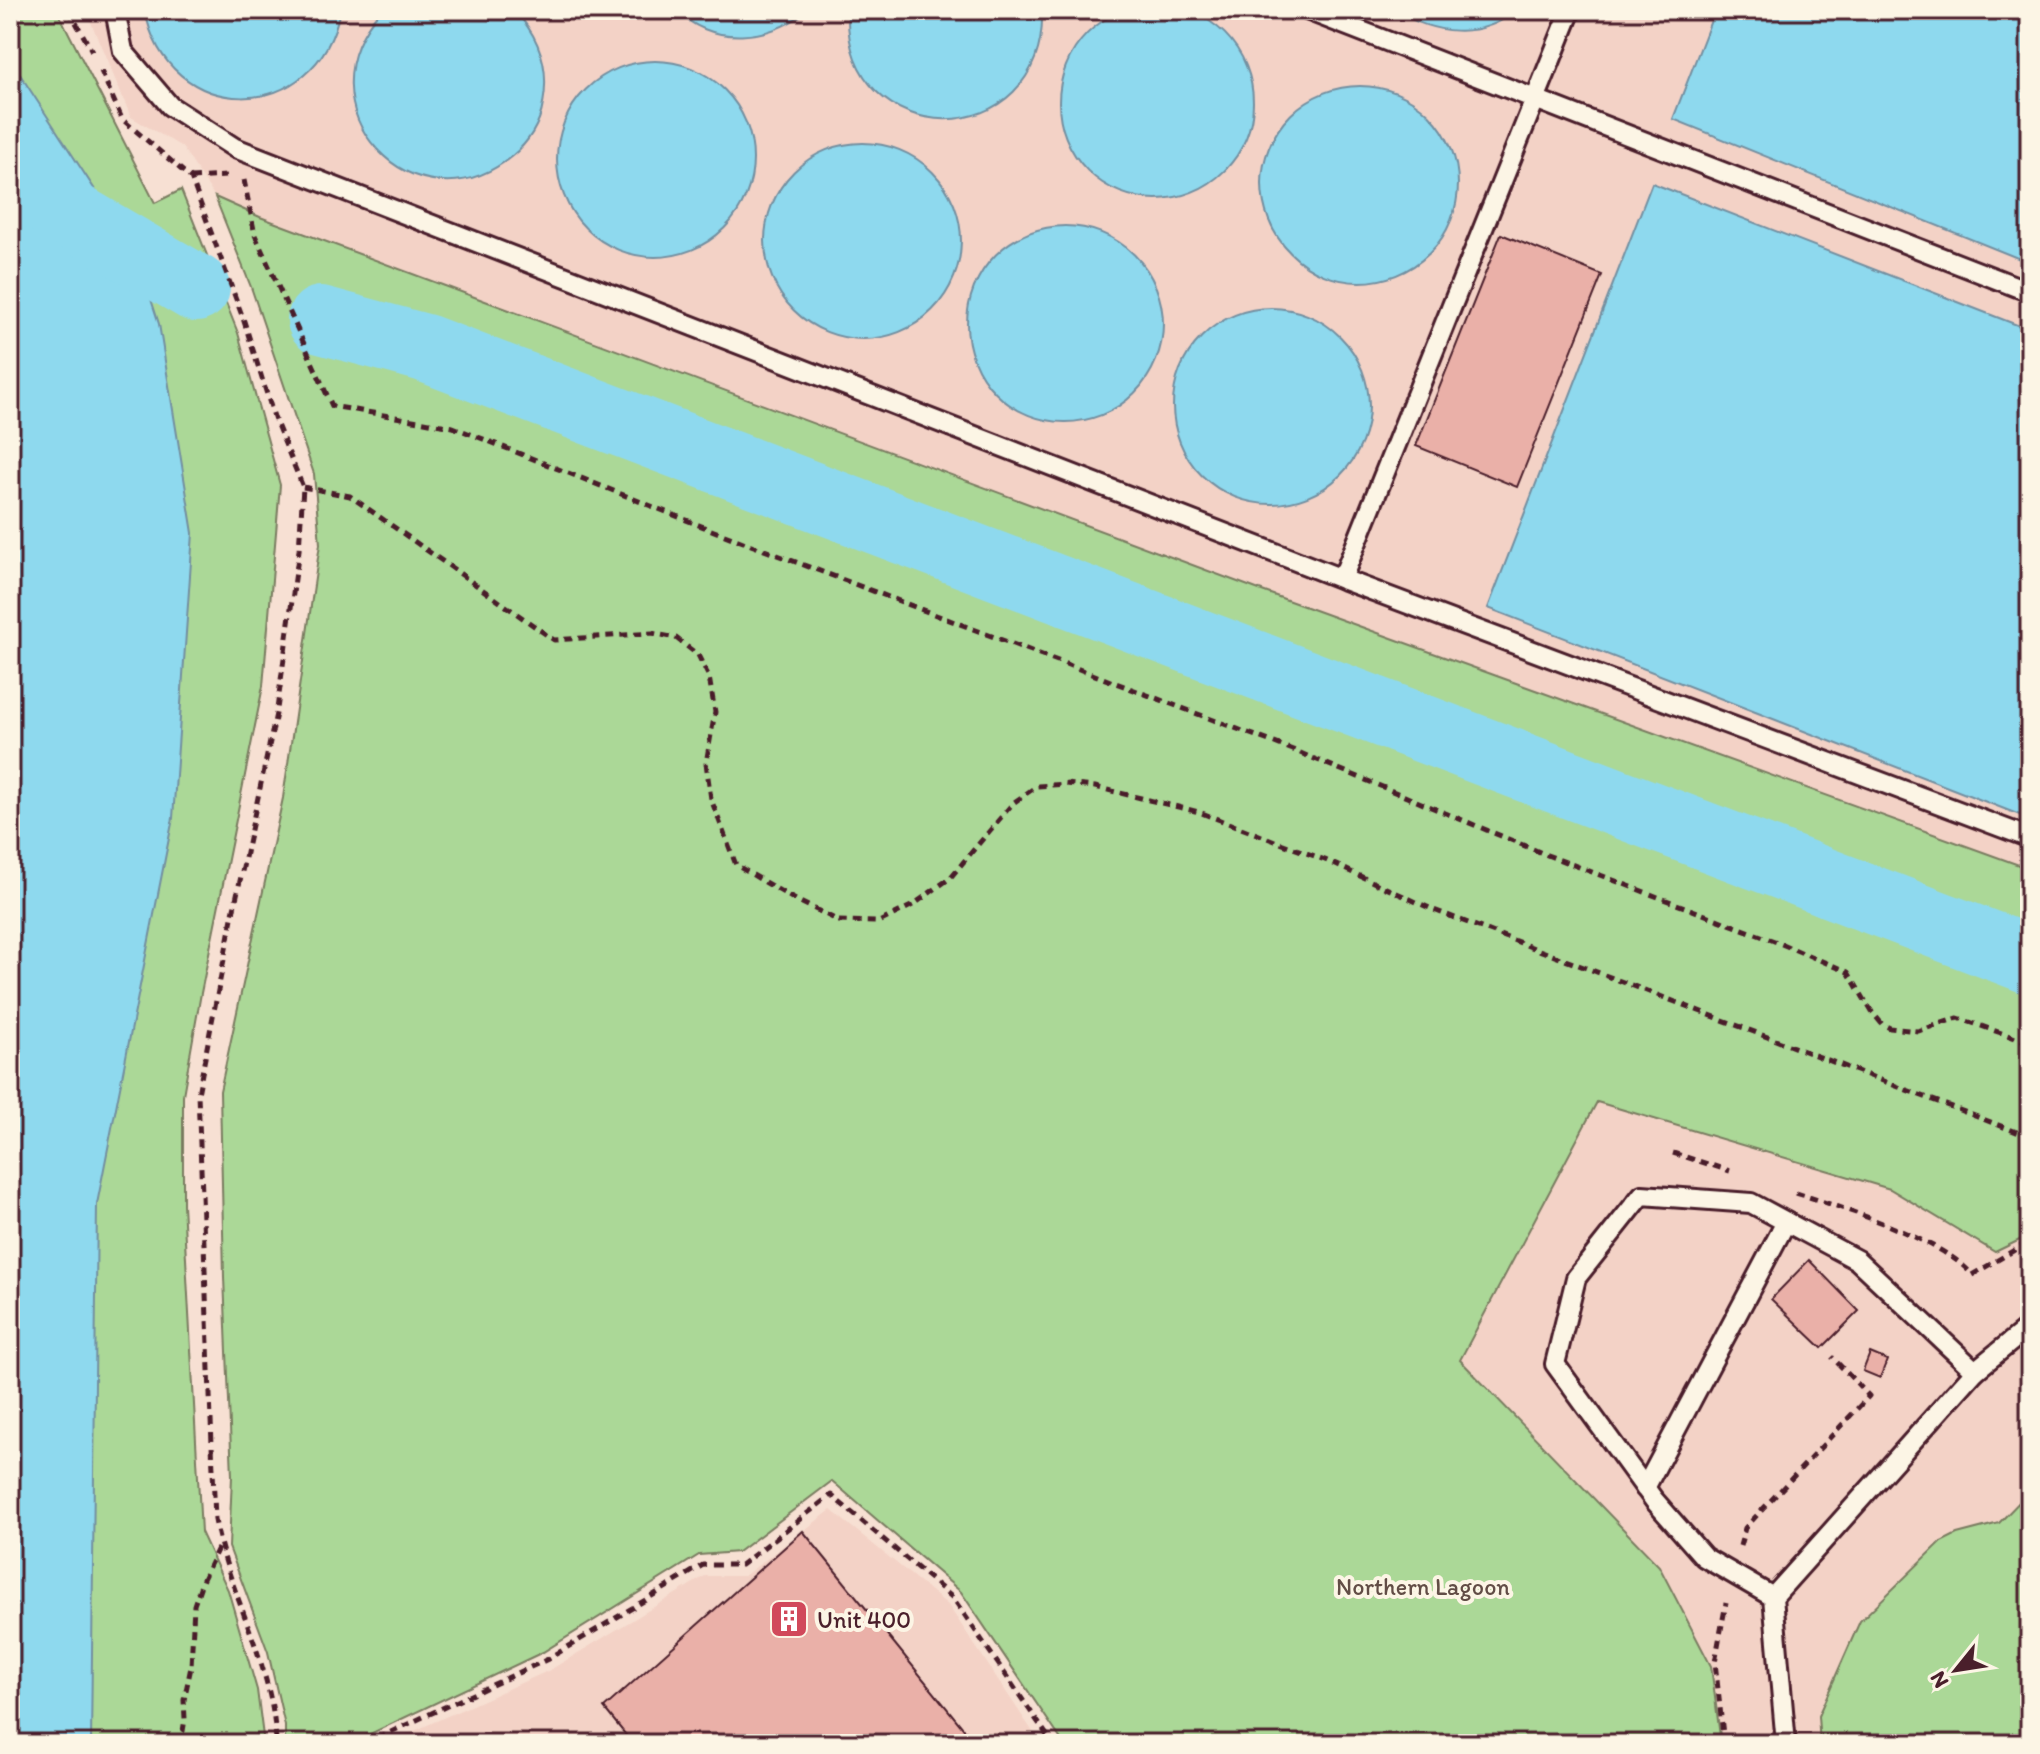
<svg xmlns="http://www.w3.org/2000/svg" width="2040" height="1754" font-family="Itim,sans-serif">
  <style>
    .built { fill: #f3d2c6 }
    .green { fill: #abd897; stroke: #7a7c61; stroke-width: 2 }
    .water { fill: #8ed9ee; stroke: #738fa0; stroke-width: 2 }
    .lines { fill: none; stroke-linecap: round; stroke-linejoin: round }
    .river { stroke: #8ed9ee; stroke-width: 68 }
    .building { fill: #eab0a8; stroke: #4a1f2b; stroke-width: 2 }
    .service-casing { stroke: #4a1f2b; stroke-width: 24 }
    .path { stroke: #4a1f2b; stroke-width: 5; stroke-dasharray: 8 6; stroke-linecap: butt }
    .service { stroke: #fcf5e5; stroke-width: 18 }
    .labels { text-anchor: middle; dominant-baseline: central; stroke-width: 8; stroke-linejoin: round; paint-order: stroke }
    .park-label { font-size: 24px; fill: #624d46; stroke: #fcf5e5 }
    .poi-label { font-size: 24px; fill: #4a1f2b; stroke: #fcf5e5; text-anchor: start }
  </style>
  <rect width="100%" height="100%" fill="#f7e0d3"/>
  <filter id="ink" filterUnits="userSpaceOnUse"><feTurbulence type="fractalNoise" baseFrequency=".0125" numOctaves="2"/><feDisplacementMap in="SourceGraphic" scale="16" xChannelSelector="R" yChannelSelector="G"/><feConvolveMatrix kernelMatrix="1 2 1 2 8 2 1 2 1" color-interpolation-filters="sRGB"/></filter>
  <g filter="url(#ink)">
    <!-- built -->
    <g class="built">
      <polygon points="88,10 2030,10 2030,869 1262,591 260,217 215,197 182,147 131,117 90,20"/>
      <polygon points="1597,1101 1890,1189 1979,1244 2030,1158 2030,1726 2010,1744 1721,1744 1711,1666 1460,1360"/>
      <polygon points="831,1510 948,1605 1041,1744 385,1744 550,1670 705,1576 744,1576"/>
    </g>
    <!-- green -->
    <g class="green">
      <polygon points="10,10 57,10 155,203 181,190 238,333 280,485 263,686 201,993 183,1095 183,1204 201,1532 228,1590 257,1690 264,1744 10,1744"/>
      <polygon points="215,197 260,217 1262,591 2030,869 2030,1235 1995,1252 1890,1189 1597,1102 1460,1360 1659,1566 1711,1666 1721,1744 1064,1744 961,1592 832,1481 738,1552 699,1555 543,1652 349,1744 285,1744 285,1726 268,1652 229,1547 232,1476 224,1277 220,1091 283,798 320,544 314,474 251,287"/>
      <polygon points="2030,1491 2030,1726 2010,1744 1820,1744 1818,1716 1860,1621 1941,1542 1957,1534 1999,1523"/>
    </g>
    <!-- water -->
    <g class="water">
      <circle cx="1156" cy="102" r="97"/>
      <path d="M 145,10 L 340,10 C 318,127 166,126 145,10 Z"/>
      <path d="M 381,10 L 514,10 C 539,36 550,68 543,104 C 540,124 528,143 512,156 C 416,236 293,108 381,10 Z"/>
      <path d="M 676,10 L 808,10 C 770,41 713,47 676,10 Z"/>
      <path d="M 848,10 L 1042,10 C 1048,156 842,155 848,10 Z"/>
      <path d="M 1394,10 L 1517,10 C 1479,41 1433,34 1394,10 Z"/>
      <polygon points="1715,10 2030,10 2030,263 1673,119"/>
      <polygon points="10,59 136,253 159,324 193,533 173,818 97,1204 91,1744 10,1744"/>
      <circle cx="655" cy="159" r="98"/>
      <circle cx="1360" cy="184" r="98"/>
      <circle cx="863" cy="241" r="98"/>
      <polygon points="1652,183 2030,330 2030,819 1488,608"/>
      <circle cx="1065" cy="324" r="98"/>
      <circle cx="1271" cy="406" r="98"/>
    </g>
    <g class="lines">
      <!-- river -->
      <g class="river">
        <polyline points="10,179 196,288"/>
        <polyline points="321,320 425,348 2030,960"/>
      </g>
    </g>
    <!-- building -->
    <g class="building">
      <polygon points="1501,234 1602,275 1517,487 1416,446"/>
      <polygon points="1809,1260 1859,1311 1822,1348 1771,1299"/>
      <polygon points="1870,1353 1887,1360 1880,1378 1863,1371"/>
      <polygon points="803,1531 976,1744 633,1744 604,1708"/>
    </g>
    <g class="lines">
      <defs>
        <g id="service">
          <polyline points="115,10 123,51 170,106 235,148 1342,579 2030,838"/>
          <polyline points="1307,10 2030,292"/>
          <polyline points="1342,579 1571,10"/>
          <polyline points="1645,1488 1786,1222"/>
          <polyline points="1773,1597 1704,1557 1654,1500 1555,1364 1576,1278 1642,1195 1751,1203 1857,1260 1975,1371"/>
          <polyline points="1786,1744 1773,1597 1975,1371 2030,1326"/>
        </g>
      </defs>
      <!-- service casing -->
      <use href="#service" class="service-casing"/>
      <!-- path -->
      <g class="path">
        <polyline points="69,10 92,51"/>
        <path d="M 101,71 L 122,119 L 191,178 L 243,318 L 275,420 L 303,487 L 299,550 L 277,709 L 232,918 L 198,1094 L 215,1520 C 229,1596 274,1665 276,1744"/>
        <polyline points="191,178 226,176"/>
        <polyline points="244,180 255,235 332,406 453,427 714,531 1293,750 1547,855 1777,942 1848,972 1872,1012 1882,1024 1890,1028 1918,1031 1958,1018 2030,1043"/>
        <polyline points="303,487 350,496 554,640 652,633 676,638 698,655 709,677 715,712 706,763 711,799 736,865 792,898 839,921 879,922 913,905 950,878 1013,803 1037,786 1065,784 1095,787 1199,812 1325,860 1434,910 2030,1137"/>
        <polyline points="1673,1153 1730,1171"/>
        <path d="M 1796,1193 C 1838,1206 1948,1242 1972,1275 L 2030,1241"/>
        <polyline points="1740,1546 1745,1528 1869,1396 1832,1357"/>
        <polyline points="175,1744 183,1731 185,1719 184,1700 191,1667 194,1605 203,1579 219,1546"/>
        <polyline points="365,1744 548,1659 703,1565 741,1565 831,1495 953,1598 1053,1744"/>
        <polyline points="1724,1744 1715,1662 1726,1603"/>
      </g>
      <!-- service -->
      <use href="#service" class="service"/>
    </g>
  </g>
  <!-- icons -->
  <defs>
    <symbol id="building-square" viewBox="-11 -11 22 22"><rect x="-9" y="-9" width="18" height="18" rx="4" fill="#d1495b" stroke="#fcf5e5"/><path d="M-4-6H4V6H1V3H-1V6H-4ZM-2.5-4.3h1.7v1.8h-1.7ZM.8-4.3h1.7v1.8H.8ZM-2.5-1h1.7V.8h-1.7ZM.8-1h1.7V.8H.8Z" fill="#fff"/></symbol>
  </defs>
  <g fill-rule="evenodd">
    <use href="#building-square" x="767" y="1597" width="44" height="44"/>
  </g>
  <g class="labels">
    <!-- park labels -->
    <g class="park-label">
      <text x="1423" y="1586">Northern Lagoon</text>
    </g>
    <!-- poi labels -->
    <g class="poi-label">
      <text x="817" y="1619">Unit 400</text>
    </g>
  </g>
  <!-- margin -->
  <rect width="2040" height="1754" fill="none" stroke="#fcf5e5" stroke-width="40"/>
  <rect x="20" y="20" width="2000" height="1714" fill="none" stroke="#4a1f2b" stroke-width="3" filter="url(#ink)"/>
  <!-- north arrow -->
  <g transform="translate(1956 1670) rotate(240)" stroke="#fcf5e5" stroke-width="6" paint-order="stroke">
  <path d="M0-6L14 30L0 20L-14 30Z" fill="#4a1f2b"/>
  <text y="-12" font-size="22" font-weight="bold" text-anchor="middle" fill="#4a1f2b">N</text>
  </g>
</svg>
